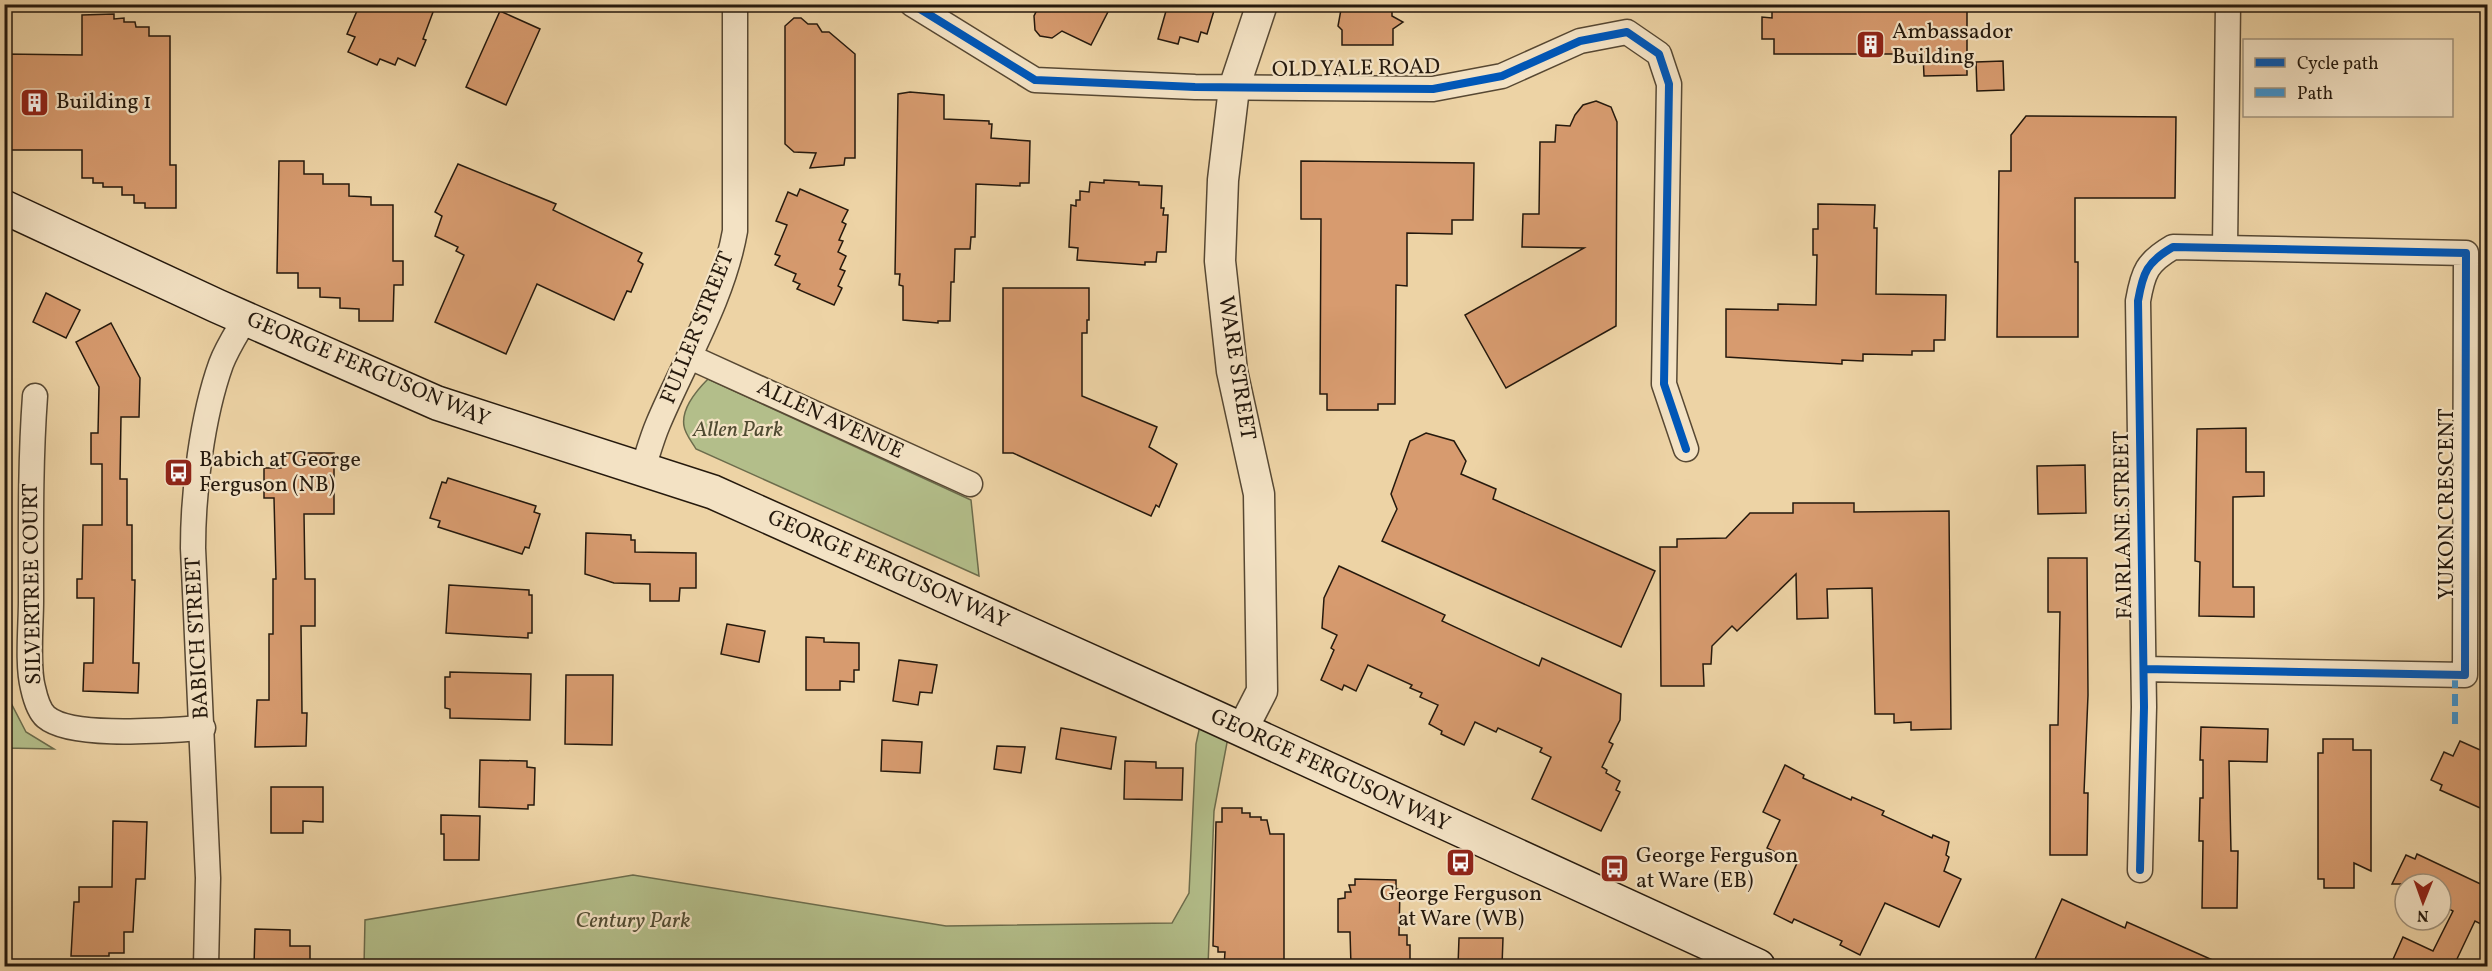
<svg xmlns="http://www.w3.org/2000/svg" width="2492" height="971" font-family="Vollkorn,serif">
  <style>
    .green { fill: #b3be8a; stroke: #6c6c4c; stroke-width: 1.5 }
    .building { fill: #d79b6f; stroke: #25190d; stroke-width: 1.5 }
    .lines { fill: none; stroke-linecap: round; stroke-linejoin: round }
    .minor-casing { stroke: #574833; stroke-width: 27 }
    .tertiary-casing { stroke: #574833; stroke-width: 33 }
    .secondary-casing { stroke: #25190d; stroke-width: 36 }
    .minor { stroke: #f3e2c4; stroke-width: 24 }
    .tertiary { stroke: #f3e2c4; stroke-width: 30 }
    .secondary { stroke: #f3e2c4; stroke-width: 33 }
    .quiet { stroke: #3b93d2; stroke-width: 6; stroke-dasharray: 12 6; stroke-linecap: butt }
    .cycleway-casing { stroke: #f3e2c4; stroke-width: 11 }
    .cycleway { stroke: #0057b8; stroke-width: 8 }
    .labels { text-anchor: middle; dominant-baseline: central; stroke-width: 4.5; stroke-linejoin: round; paint-order: stroke }
    .poi-label { font-size: 22px; fill: #25190d; stroke: #f3e2c4; text-anchor: start }
    .street-label { font-size: 22px; fill: #25190d; stroke: #f3e2c4 }
    .park-label { font-size: 22px; font-style: italic; fill: #504b32; stroke: #f3e2c4 }
  </style>
  <rect width="100%" height="100%" fill="#edd3a5"/>
  <filter id="stains"><feTurbulence type="fractalNoise" baseFrequency=".00333" numOctaves="4"/><feColorMatrix values="0 0 0 0 .2 0 0 0 0 .09 0 0 0 0 .02 0 0 0 .5 -.17"/></filter>
  <radialGradient id="worn" r=".72"><stop offset=".6" stop-color="#630" stop-opacity="0"/><stop offset="1" stop-color="#630" stop-opacity=".3"/></radialGradient>
  <!-- green -->
  <g class="green">
    <path d="M 708,379 L 971,500 L 979,576 L 696,449 C 692,442 685,434 684,426 C 681,409 697,390 708,379 Z"/>
    <polygon points="4,668 8,668 9,699 26,732 54,749 5,748"/>
    <polygon points="1202,716 1230,727 1214,811 1208,966 364,966 365,920 633,875 946,926 1172,923 1189,893 1196,744"/>
  </g>
  <!-- building -->
  <g class="building">
    <polygon points="360,4 436,4 423,39 426,40 415,66 398,58 395,65 380,59 377,65 348,52 355,37 347,34"/>
    <polygon points="1040,4 1112,4 1091,45 1062,31 1052,38 1040,36 1035,30 1034,16"/>
    <polygon points="1168,4 1216,4 1207,34 1201,32 1198,42 1180,37 1178,44 1158,39"/>
    <polygon points="1342,4 1392,4 1392,16 1403,22 1393,29 1393,45 1342,45 1342,30 1338,26"/>
    <polygon points="1772,4 1967,4 1967,75 1924,76 1923,54 1774,54 1774,39 1762,39 1762,17 1772,18"/>
    <polygon points="500,11 540,29 506,105 466,87"/>
    <polygon points="114,14 114,19 124,18 124,22 135,22 136,27 149,27 149,36 170,36 170,165 176,165 176,208 145,208 145,203 134,203 134,195 122,195 122,187 103,187 103,183 93,183 93,178 82,178 82,150 4,150 4,54 82,55 82,15"/>
    <polygon points="794,18 801,18 808,24 817,24 822,32 829,32 855,54 855,158 845,158 844,165 810,168 816,153 794,152 785,144 785,26"/>
    <polygon points="2003,61 2004,90 1977,91 1976,62"/>
    <polygon points="910,92 944,95 944,119 989,121 989,124 992,124 991,138 1030,141 1029,183 1020,183 1020,186 976,184 975,237 971,237 970,249 955,249 954,282 951,282 950,321 938,321 938,323 903,320 903,286 899,285 900,274 895,274 898,94"/>
    <polygon points="1596,101 1611,107 1617,122 1616,326 1506,388 1465,315 1584,248 1522,247 1523,214 1539,214 1540,142 1555,142 1556,125 1570,126 1575,115 1583,105"/>
    <polygon points="2026,116 2176,117 2175,198 2075,198 2075,262 2078,262 2078,337 1997,337 1999,171 2011,171 2011,135"/>
    <polygon points="279,161 304,161 304,174 323,174 323,184 349,184 349,196 371,197 371,205 393,205 393,261 403,261 403,285 394,285 393,321 359,321 359,309 340,308 340,298 320,297 320,288 298,288 298,273 277,273"/>
    <polygon points="1301,161 1474,163 1473,220 1452,220 1452,234 1407,233 1407,286 1396,285 1395,404 1378,404 1378,410 1327,410 1327,394 1320,394 1321,219 1301,219"/>
    <polygon points="458,164 556,204 553,210 642,253 638,261 643,264 631,292 627,291 614,320 537,284 506,354 435,322 464,255 456,251 458,247 435,236 442,216 435,212"/>
    <polygon points="1104,180 1139,182 1139,185 1162,186 1161,208 1164,208 1163,215 1168,215 1166,252 1157,252 1156,262 1145,262 1145,265 1077,260 1078,248 1069,247 1071,205 1076,206 1076,200 1080,200 1080,191 1089,192 1090,182 1104,183"/>
    <polygon points="800,189 848,210 842,222 846,224 839,240 843,241 838,252 846,256 840,269 845,271 838,286 842,288 834,305 797,289 800,284 793,281 796,274 775,265 780,256 775,254 787,225 776,221 788,192 797,196"/>
    <polygon points="1818,204 1875,205 1874,228 1877,228 1876,294 1946,295 1945,340 1934,340 1934,351 1912,351 1912,355 1863,354 1863,361 1842,360 1842,364 1726,357 1726,309 1778,310 1778,304 1816,305 1817,255 1813,255 1813,229 1818,229"/>
    <polygon points="1003,288 1089,288 1089,320 1087,320 1087,333 1082,333 1082,396 1157,427 1149,447 1177,464 1159,507 1156,505 1151,516 1013,453 1003,453"/>
    <polygon points="46,293 80,310 66,338 33,322"/>
    <polygon points="111,323 140,378 139,417 121,417 120,479 127,479 127,525 132,525 132,580 135,580 133,663 139,663 138,693 83,691 84,663 93,663 94,598 77,598 77,579 82,579 83,525 102,525 102,464 91,464 91,433 98,433 99,387 76,342"/>
    <polygon points="2246,428 2246,472 2264,472 2264,496 2233,497 2233,587 2254,587 2254,617 2199,616 2200,562 2195,561 2197,429"/>
    <polygon points="1426,433 1454,441 1466,461 1461,474 1496,489 1493,499 1655,571 1621,647 1382,541 1397,509 1391,494 1410,441"/>
    <polygon points="281,453 334,453 334,514 304,514 305,579 315,579 315,626 301,626 302,713 307,713 306,746 255,747 257,700 269,700 269,634 273,634 273,579 276,579 274,498 264,498 264,468 281,468"/>
    <polygon points="2085,465 2086,513 2038,514 2037,466"/>
    <polygon points="448,478 536,506 534,512 540,514 529,548 525,547 522,554 438,527 440,521 430,518 442,482 446,483"/>
    <polygon points="1793,503 1854,503 1854,512 1949,511 1951,729 1911,730 1911,722 1894,723 1894,714 1875,714 1872,588 1827,589 1828,618 1797,619 1796,574 1737,631 1732,626 1712,646 1711,664 1703,664 1704,686 1661,686 1660,547 1677,547 1677,539 1726,538 1750,513 1793,513"/>
    <polygon points="586,533 631,535 631,540 635,540 635,552 696,553 696,588 680,588 679,601 650,601 650,584 614,583 585,574"/>
    <polygon points="2048,558 2087,558 2088,695 2084,793 2088,793 2087,855 2050,855 2050,725 2058,725 2060,612 2048,612"/>
    <polygon points="1339,566 1445,615 1442,621 1539,666 1542,658 1621,694 1620,720 1609,742 1613,744 1602,767 1607,770 1606,773 1620,781 1616,790 1620,792 1601,831 1532,799 1551,757 1540,752 1542,748 1498,728 1496,732 1475,722 1464,745 1441,734 1442,731 1429,724 1438,705 1420,697 1422,693 1410,688 1412,685 1368,665 1356,691 1344,685 1342,690 1321,680 1334,650 1331,648 1337,635 1322,628 1324,598"/>
    <polygon points="449,585 529,590 529,595 532,595 532,633 528,633 528,638 446,633"/>
    <polygon points="727,624 765,631 759,662 721,654"/>
    <polygon points="806,637 824,638 824,642 859,643 859,670 854,670 854,682 840,681 840,690 806,690"/>
    <polygon points="899,660 937,665 932,693 920,692 918,705 893,701"/>
    <polygon points="450,672 531,674 530,720 450,718 450,709 445,708 445,677 450,677"/>
    <polygon points="566,675 613,675 612,745 565,744"/>
    <polygon points="2201,727 2268,729 2267,762 2229,761 2231,851 2238,851 2237,908 2202,908 2203,841 2199,841 2200,798 2203,798 2203,760 2200,760"/>
    <polygon points="1061,728 1116,737 1111,769 1056,759"/>
    <polygon points="2323,739 2353,739 2353,750 2371,750 2371,871 2354,863 2354,888 2324,888 2324,879 2318,879 2318,753 2323,753"/>
    <polygon points="882,740 922,742 920,773 881,771"/>
    <polygon points="2460,741 2487,753 2487,811 2440,790 2442,785 2431,780 2444,752 2453,756"/>
    <polygon points="997,746 1025,747 1021,773 994,769"/>
    <polygon points="480,760 527,761 527,767 535,768 534,805 528,805 528,809 479,807"/>
    <polygon points="1125,761 1156,762 1156,768 1183,768 1182,800 1124,799"/>
    <polygon points="1785,765 1804,775 1803,778 1851,800 1852,797 1884,811 1882,815 1932,838 1933,835 1949,842 1946,855 1949,857 1944,871 1961,879 1939,927 1885,903 1860,955 1840,945 1842,941 1794,919 1792,923 1774,914 1797,863 1767,848 1780,820 1763,812"/>
    <polygon points="271,787 323,787 323,822 303,821 303,833 271,833"/>
    <polygon points="1222,808 1242,808 1242,813 1250,813 1250,817 1261,817 1261,820 1267,820 1270,834 1284,834 1284,966 1224,966 1225,952 1218,952 1218,947 1213,946 1216,822 1222,822"/>
    <polygon points="441,815 480,816 479,860 444,860 444,834 441,834"/>
    <polygon points="113,821 147,822 145,879 136,879 133,932 124,932 124,953 109,953 109,956 71,956 74,902 79,902 79,887 112,887"/>
    <polygon points="2417,854 2487,887 2487,927 2475,921 2456,961 2468,966 2390,966 2403,937 2433,951 2453,911 2441,905 2441,884 2392,884 2406,855 2415,859"/>
    <polygon points="1355,879 1396,880 1396,889 1400,889 1399,935 1407,935 1407,945 1410,945 1410,966 1351,966 1350,932 1338,932 1338,899 1345,898 1345,892 1351,892 1349,885 1355,885"/>
    <polygon points="2062,899 2125,928 2127,922 2226,966 2032,966"/>
    <polygon points="255,929 290,930 290,946 310,946 310,966 254,966"/>
    <polygon points="1459,938 1503,938 1502,966 1458,966"/>
  </g>
  <g class="lines">
    <defs>
      <g id="minor">
        <polyline points="912,4 1035,80 1195,87 1433,89 1502,76 1580,41 1627,32 1659,54 1669,84 1664,384 1686,449"/>
        <polyline points="2225,247 2228,4"/>
        <polyline points="690,357 970,484"/>
        <path d="M 35,396 C 30,465 31,533 31,601 C 31,626 27,665 33,688 C 35,697 39,711 46,717 C 72,739 168,730 203,728"/>
        <path d="M 643,468 C 648,453 652,438 658,424 C 685,360 723,299 735,231 L 735,4"/>
        <path d="M 2140,870 L 2144,707 L 2138,301 C 2143,272 2147,262 2173,247 L 2466,253 L 2465,675 L 2144,669"/>
        <path d="M 206,966 L 208,878 L 193,548 C 193,492 202,417 221,364 C 227,348 237,333 245,319"/>
      </g>
      <polyline id="tertiary" points="1242,730 1262,691 1259,494 1232,371 1220,261 1223,180 1234,88 1262,4"/>
      <polyline id="secondary" points="4,207 217,306 437,403 713,492 1210,715 1758,966"/>
    </defs>
    <!-- minor casing -->
    <use href="#minor" class="minor-casing"/>
    <!-- tertiary casing -->
    <use href="#tertiary" class="tertiary-casing"/>
    <!-- secondary casing -->
    <use href="#secondary" class="secondary-casing"/>
    <!-- minor -->
    <use href="#minor" class="minor"/>
    <!-- tertiary -->
    <use href="#tertiary" class="tertiary"/>
    <!-- secondary -->
    <use href="#secondary" class="secondary"/>
    <!-- quiet -->
    <polyline class="quiet" points="2455,724 2455,675"/>
    <defs>
      <g id="cycleway">
        <polyline points="912,4 1035,80 1195,87 1433,89 1502,76 1580,41 1627,32 1659,54 1669,84 1664,384 1686,449"/>
        <path d="M 2140,870 L 2144,707 L 2138,301 C 2143,272 2147,262 2173,247 L 2466,253 L 2465,675 L 2144,669"/>
      </g>
    </defs>
    <!-- cycleway casing -->
    <use href="#cycleway" class="cycleway-casing"/>
    <!-- cycleway -->
    <use href="#cycleway" class="cycleway"/>
  </g>
  <!-- icons -->
  <defs>
    <symbol id="building-square" viewBox="-11 -11 22 22"><rect x="-9" y="-9" width="18" height="18" rx="4" fill="#8f2418" stroke="#f3e2c4"/><path d="M-4-6H4V6H1V3H-1V6H-4ZM-2.5-4.3h1.7v1.8h-1.7ZM.8-4.3h1.7v1.8H.8ZM-2.5-1h1.7V.8h-1.7ZM.8-1h1.7V.8H.8Z" fill="#fff"/></symbol>
    <symbol id="bus-square" viewBox="-11 -11 22 22"><rect x="-9" y="-9" width="18" height="18" rx="4" fill="#8f2418" stroke="#f3e2c4"/><path d="M-5-6H5V4H4V6H2V4H-2V6H-4V4H-5ZM-3.5-4V0h7V-4ZM-3.5 1.2v1.5H-2V1.2ZM2 1.2v1.5H3.5V1.2Z" fill="#fff"/></symbol>
  </defs>
  <g fill-rule="evenodd">
    <use href="#building-square" x="1854" y="28" width="33" height="33"/>
    <use href="#building-square" x="18" y="86" width="33" height="33"/>
    <use href="#bus-square" x="162" y="456" width="33" height="33"/>
    <use href="#bus-square" x="1444" y="846" width="33" height="33"/>
    <use href="#bus-square" x="1598" y="852" width="33" height="33"/>
  </g>
  <g class="labels">
    <!-- poi labels -->
    <g class="poi-label">
      <text x="1892" y="32">Ambassador<tspan x="1892" dy="25">Building</tspan></text>
      <text x="56" y="102">Building 1</text>
      <text x="199" y="460">Babich at George<tspan x="199" dy="25">Ferguson (NB)</tspan></text>
      <text x="1636" y="856">George Ferguson<tspan x="1636" dy="25">at Ware (EB)</tspan></text>
      <text x="1461" y="894" text-anchor="middle">George Ferguson<tspan x="1461" dy="25">at Ware (WB)</tspan></text>
    </g>
    <!-- street labels -->
    <g class="street-label">
      <text transform="translate(1356 69) rotate(-1)">OLD YALE ROAD</text>
      <text transform="translate(698 328) rotate(-68)">FULLER STREET</text>
      <text transform="translate(1236 368) rotate(81)">WARE STREET</text>
      <text transform="translate(368 370) rotate(23)">GEORGE FERGUSON WAY</text>
      <text transform="translate(830 420) rotate(25)">ALLEN AVENUE</text>
      <text transform="translate(2447 504) rotate(-90)">YUKON CRESCENT</text>
      <text transform="translate(2124 525) rotate(-91)">FAIRLANE STREET</text>
      <text transform="translate(888 570) rotate(24)">GEORGE FERGUSON WAY</text>
      <text transform="translate(33 584) rotate(-91)">SILVERTREE COURT</text>
      <text transform="translate(198 638) rotate(-93)">BABICH STREET</text>
      <text transform="translate(1330 771) rotate(25)">GEORGE FERGUSON WAY</text>
    </g>
    <!-- park labels -->
    <g class="park-label">
      <text x="738" y="430">Allen Park</text>
      <text x="633" y="921">Century Park</text>
    </g>
  </g>
  <!-- margin -->
  <rect width="2492" height="971" fill="none" stroke="#edd3a5" stroke-width="24"/>
  <rect x="6" y="6" width="2480" height="959" fill="none" stroke="#25190d" stroke-width="3"/>
  <rect x="12" y="12" width="2468" height="947" fill="none" stroke="#25190d" stroke-width="1.5"/>
  <!-- legend -->
  <rect x="2243" y="39" width="210" height="78" fill="#f3e2c4" stroke="#a1927b" stroke-width="1.5"/>
  <rect x="2255" y="58" width="30" height="9" fill="#0057b8" stroke="#a1927b" stroke-width="1.5"/>
  <text x="2297" y="69" font-size="18" fill="#25190d">Cycle path</text>
  <rect x="2255" y="88" width="30" height="9" fill="#3b93d2" stroke="#a1927b" stroke-width="1.5"/>
  <text x="2297" y="99" font-size="18" fill="#25190d">Path</text>
  <!-- north arrow -->
  <g transform="translate(2423 902) rotate(181)"><circle r="28" fill="#f3e2c4" stroke="#a1927b" stroke-width="1.5"/>
  <path d="M0-4.5L10 22L0 15L-10 22Z" fill="#8f2418"/>
  <text y="-9" font-size="16" font-weight="bold" text-anchor="middle" fill="#25190d">N</text>
  </g>
  <rect width="100%" height="100%" filter="url(#stains)"/>
  <rect width="100%" height="100%" fill="url(#worn)"/>
</svg>
